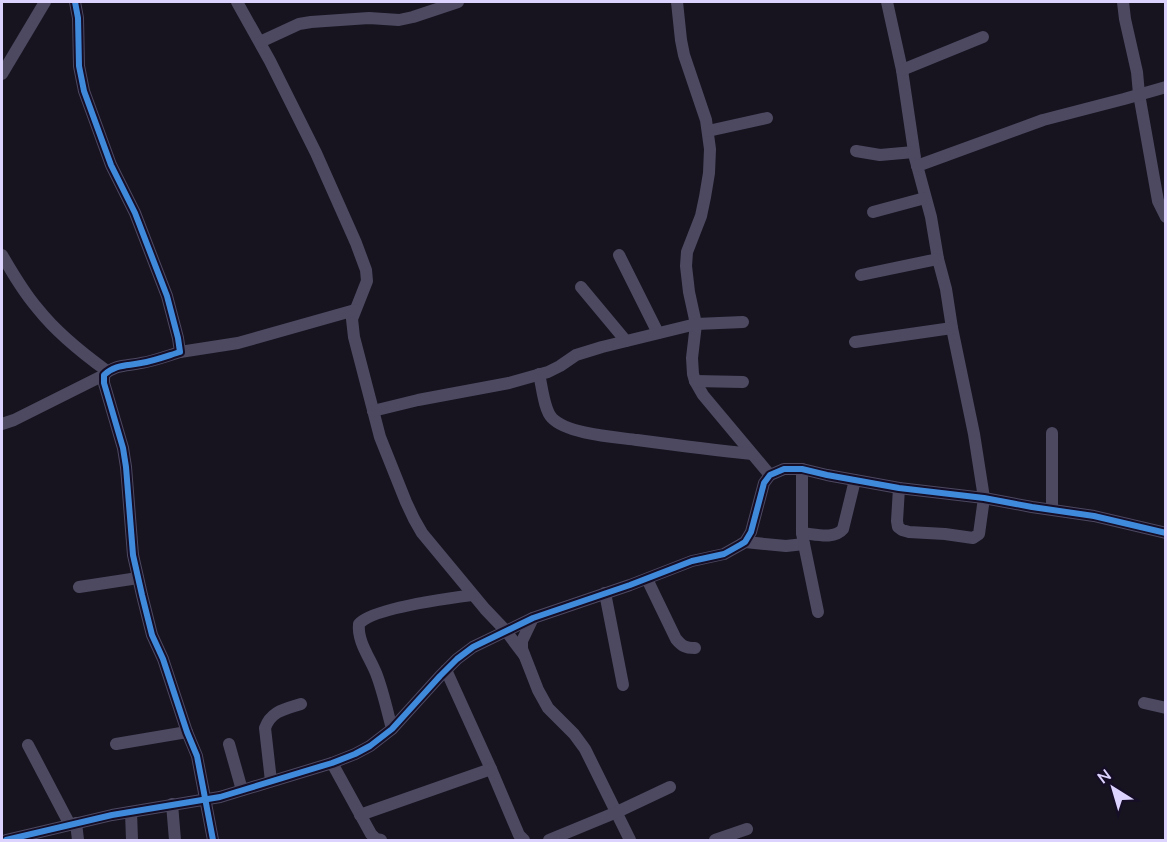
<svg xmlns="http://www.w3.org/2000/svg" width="1167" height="842" font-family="Mulish,sans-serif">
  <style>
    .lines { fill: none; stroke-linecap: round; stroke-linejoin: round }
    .minor { stroke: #4d4961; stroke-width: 12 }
    .cycleway-casing { stroke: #150e26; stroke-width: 10 }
    .cycleway { stroke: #408adc; stroke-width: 6 }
  </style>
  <rect width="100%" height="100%" fill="#171420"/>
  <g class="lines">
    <!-- minor -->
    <g class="minor">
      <path d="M 75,2 L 78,18 L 79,66 L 84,91 L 111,165 L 135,213 L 167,296 L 178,338 L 180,352 C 167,356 154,361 141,363 C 128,366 115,364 104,375 L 104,383 L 123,448 L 126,467 L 133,555 L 142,595 L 152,635 L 163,659 L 187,732 L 197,756 L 213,840"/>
      <polyline points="237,2 270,61 316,153 356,243 366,270 367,281 352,319 354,337 380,437 406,502 414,519 422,533 485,609 506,631 524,655"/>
      <polyline points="677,2 681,40 684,55 706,120 710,149 709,173 705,197 701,216 687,252 686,266 689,292 696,324 692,358 693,374 695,381 703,395 770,475"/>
      <polyline points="887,2 902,70 915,158 931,217 938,259 946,289 952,328 974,434 984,498 979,534 973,538 945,534 909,532 902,530 898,527 897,521 899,488"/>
      <polyline points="1123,2 1125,19 1137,72 1139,94 1158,201 1166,217"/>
      <polyline points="260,42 299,24 311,22 369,18 399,20 413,17 458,2"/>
      <polyline points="902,70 983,37"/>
      <polyline points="2,74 45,2"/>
      <polyline points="708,131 767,118"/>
      <polyline points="856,151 880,155 914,152"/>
      <polyline points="917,166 1043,120 1124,99 1166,87"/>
      <polyline points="873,212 925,198"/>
      <path d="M 2,255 C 13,274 24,293 38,309 C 57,333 82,353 107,371"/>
      <polyline points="619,255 658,333"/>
      <polyline points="861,275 938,259"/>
      <polyline points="581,287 626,341"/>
      <polyline points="855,342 952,328"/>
      <polyline points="180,352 238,343 355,310"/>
      <path d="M 539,374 C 542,386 544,410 552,418 C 567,434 615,437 637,440 C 675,445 714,450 752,454"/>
      <polyline points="695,381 743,382"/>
      <polyline points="373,411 418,400 509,383 548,372 560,366 576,355 602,347 696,324 743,322"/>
      <polyline points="2,424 14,420 104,375"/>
      <polyline points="1052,509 1052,433"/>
      <path d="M 802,533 C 815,534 834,540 843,529 L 855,480"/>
      <polyline points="745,542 786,546 804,544 802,533 802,469"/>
      <polyline points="804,544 818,612"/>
      <path d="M 647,579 L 676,639 C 682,646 685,648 695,648"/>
      <polyline points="79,587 138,578"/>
      <polyline points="605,593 623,685"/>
      <polyline points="533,618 522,641 522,649 538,690 548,708 574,734 585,749 630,840"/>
      <polyline points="446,670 491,769 519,835 524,840"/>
      <polyline points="1144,703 1166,708"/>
      <path d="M 392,729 C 387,710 383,691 376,673 C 370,658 357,641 359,624 C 372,608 450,598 473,595"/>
      <polyline points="116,744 187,732"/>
      <polyline points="229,744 242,790"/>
      <polyline points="28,745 70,825"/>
      <polyline points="332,763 371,834 376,839 381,840"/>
      <path d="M 271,781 L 265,728 C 271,711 285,709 301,704"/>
      <polyline points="172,804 175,840"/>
      <polyline points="131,812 132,840"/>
      <polyline points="360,815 491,769"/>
      <polyline points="76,823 78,840"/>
      <polyline points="6,840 112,815 220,797 332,763 355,754 370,746 392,729 440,676 457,659 473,647 533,618 630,585 692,561 724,554 740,545 745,542 751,532 764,483 770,475 784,469 802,469 827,475 899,488 984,498 1032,507 1094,516 1166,533"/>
      <polyline points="549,840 617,812 670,787"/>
      <polyline points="715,840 747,829"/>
    </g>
    <defs>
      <g id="cycleway">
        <path d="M 75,2 L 78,18 L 79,66 L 84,91 L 111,165 L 135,213 L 167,296 L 178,338 L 180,352 C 167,356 154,361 141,363 C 128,366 115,364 104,375 L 104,383 L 123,448 L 126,467 L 133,555 L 142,595 L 152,635 L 163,659 L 187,732 L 197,756 L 213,840"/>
        <polyline points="6,840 112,815 220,797 332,763 355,754 370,746 392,729 440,676 457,659 473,647 533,618 630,585 692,561 724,554 740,545 745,542 751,532 764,483 770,475 784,469 802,469 827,475 899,488 984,498 1032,507 1094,516 1166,533"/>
      </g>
    </defs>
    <!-- cycleway casing -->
    <use href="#cycleway" class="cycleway-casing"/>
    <!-- cycleway -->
    <use href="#cycleway" class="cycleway"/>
  </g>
  <!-- border -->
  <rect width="1167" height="842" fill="none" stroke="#ddd3ff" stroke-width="6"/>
  <!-- north arrow -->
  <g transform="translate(1113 788) rotate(323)" stroke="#150e26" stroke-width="4.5" paint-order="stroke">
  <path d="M0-4.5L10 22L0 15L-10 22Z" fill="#ddd3ff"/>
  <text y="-9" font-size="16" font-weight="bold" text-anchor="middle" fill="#ddd3ff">N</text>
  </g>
</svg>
